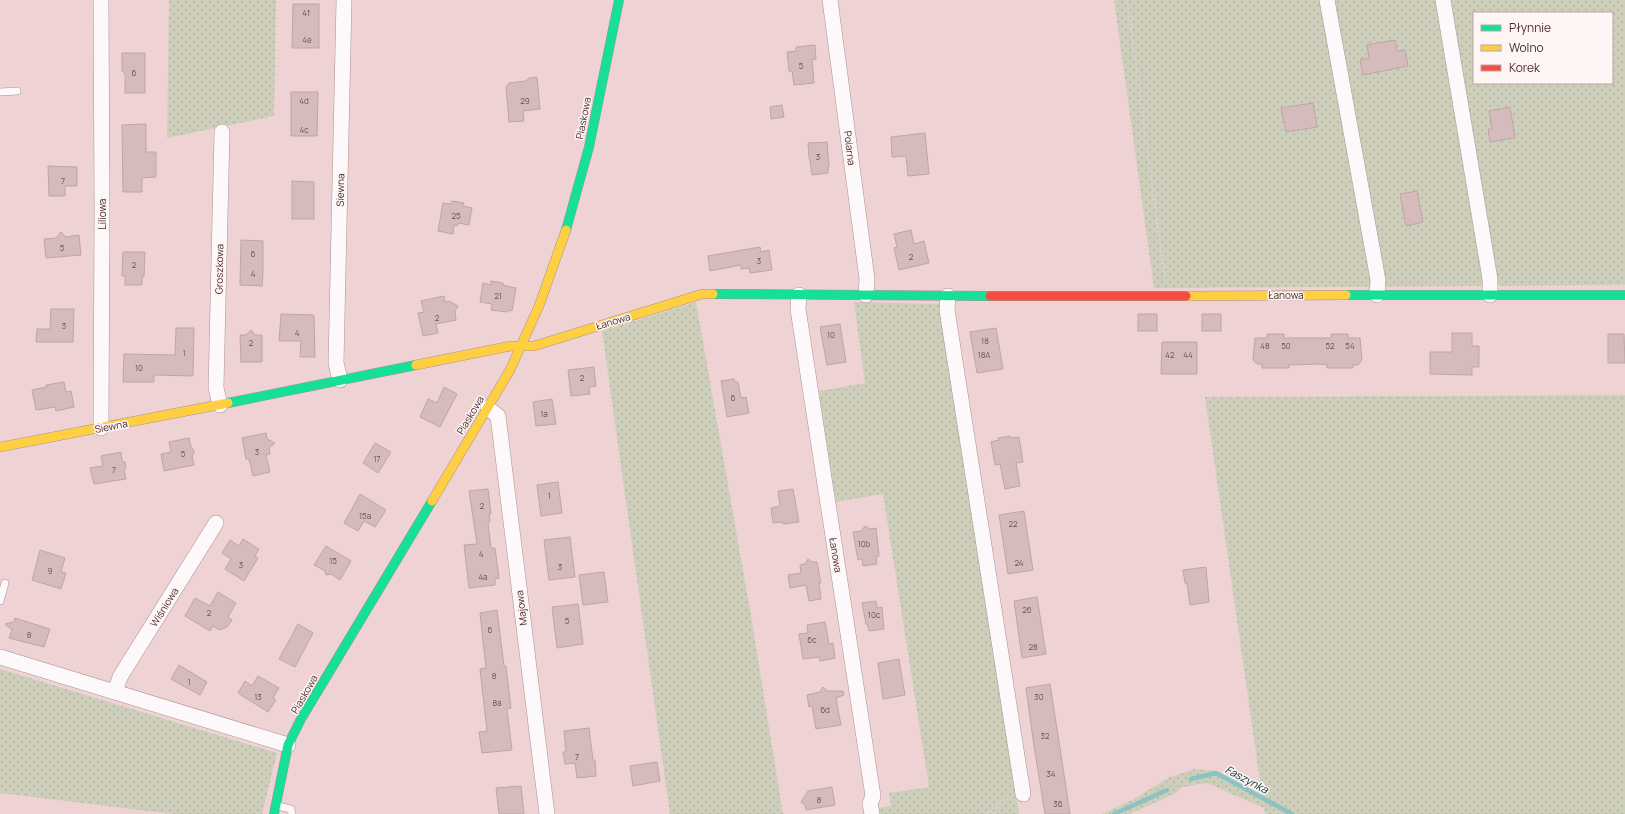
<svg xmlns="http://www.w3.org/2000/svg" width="1625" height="814" font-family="Manrope,sans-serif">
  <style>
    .grass { fill: url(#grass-dots); fill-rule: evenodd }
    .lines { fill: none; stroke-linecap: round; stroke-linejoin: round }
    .stream { stroke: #8bc2c2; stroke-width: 4.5 }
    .building { fill: #d6bbbc; stroke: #c0a4a6 }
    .lane-casing { stroke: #ab9193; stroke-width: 8 }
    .street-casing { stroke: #ab9193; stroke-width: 16 }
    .fast-casing { stroke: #ab9193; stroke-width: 10 }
    .slow-casing { stroke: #ab9193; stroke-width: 10 }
    .jam-casing { stroke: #ab9193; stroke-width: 10 }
    .path { stroke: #d9d0d1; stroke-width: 2.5; stroke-dasharray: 2 2; stroke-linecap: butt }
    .lane { stroke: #fdf8f9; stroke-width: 7 }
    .street { stroke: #fdf8f9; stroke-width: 15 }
    .fast { stroke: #16e098; stroke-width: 9 }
    .slow { stroke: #ffcf43; stroke-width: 9 }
    .jam { stroke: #f24e42; stroke-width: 9 }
    .labels { text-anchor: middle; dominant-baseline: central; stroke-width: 3; stroke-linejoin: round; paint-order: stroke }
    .number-label { font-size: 8px; fill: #705052 }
    .street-label { font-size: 10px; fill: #4c2b2d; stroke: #fef5f5 }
    .water-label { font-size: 11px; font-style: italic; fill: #083536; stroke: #fef5f5 }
  </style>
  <defs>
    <pattern id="grass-dots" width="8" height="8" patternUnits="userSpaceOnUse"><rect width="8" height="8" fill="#cecfbb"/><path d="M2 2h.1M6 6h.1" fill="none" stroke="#b3b2a1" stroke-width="1.8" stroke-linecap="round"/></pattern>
  </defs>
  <rect width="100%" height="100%" fill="#efd3d4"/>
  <!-- grass -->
  <g class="grass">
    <polygon points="169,0 276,0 274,116 167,138"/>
    <path d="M 1114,0 L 1625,0 L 1625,285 L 1154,288 ZM 1474,13 L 1612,13 L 1612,83 L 1474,83 Z"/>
    <polygon points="696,302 750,610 783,814 670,814 602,331"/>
    <polygon points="854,302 939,304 1019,814 878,814 878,808 891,806 889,793 929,787 883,494 836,502 819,391 865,383"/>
    <polygon points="1625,395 1625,814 1265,814 1264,808 1207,783 1183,787 1174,794 1130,814 1102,814 1132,800 1170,777 1195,769 1216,771 1262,795 1205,397"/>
    <polygon points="0,669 277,753 262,814 172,814 0,793"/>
  </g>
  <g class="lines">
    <!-- stream -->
    <g class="stream">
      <polyline points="1191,779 1216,773 1292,814"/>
      <polyline points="1114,814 1167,790"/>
    </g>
  </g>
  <!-- building -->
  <g class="building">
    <polygon points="293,4 319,4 319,48 292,48"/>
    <polygon points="1395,40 1397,51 1405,50 1408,66 1363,75 1360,60 1369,58 1367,45"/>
    <polygon points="815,45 816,59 812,60 814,83 794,85 792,71 789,71 787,52 796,51 796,47"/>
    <polygon points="122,53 145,53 145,93 125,93 125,74 122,71"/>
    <polygon points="537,77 540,109 523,111 524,121 509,122 506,87 509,83 526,81 529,78"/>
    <polygon points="291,92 318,92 317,136 291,136"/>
    <polygon points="1313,103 1317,127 1286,132 1281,108"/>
    <polygon points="782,105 784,117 771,119 770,107"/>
    <polygon points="1510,107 1515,138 1490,142 1488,129 1492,129 1489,111"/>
    <polygon points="146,124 146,152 156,152 156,177 142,178 142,192 123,192 122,125"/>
    <polygon points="925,133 929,174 908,176 906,156 892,157 891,137"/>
    <polygon points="827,142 829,166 828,166 828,173 812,175 810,160 809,158 808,143"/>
    <polygon points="48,166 77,167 77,186 65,186 65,196 49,196"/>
    <polygon points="292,181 314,182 314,219 292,219"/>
    <polygon points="1417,191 1423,222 1406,226 1400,194"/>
    <polygon points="452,201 464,203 463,206 472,208 469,225 458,223 457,226 454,225 453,234 438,231 443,203 451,204"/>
    <polygon points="911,230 914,244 924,241 929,263 899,270 894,248 897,247 894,234"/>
    <polygon points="61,232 66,237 79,235 81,255 46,258 44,239 56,238"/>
    <polygon points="241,240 263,241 263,271 262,286 240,285"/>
    <polygon points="760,247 761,252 769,250 772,270 750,273 749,268 741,269 741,265 710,271 708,256"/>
    <polygon points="123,252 145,252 144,277 142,276 142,285 125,285 125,276 122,276"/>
    <polygon points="491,281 503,283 503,285 516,288 512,311 508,310 508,312 491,310 492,304 480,302 483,283 491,285"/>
    <polygon points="444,296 445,302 449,301 458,306 455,311 456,320 436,324 438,333 423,336 418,313 424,312 421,301"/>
    <polygon points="51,309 74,309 73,342 36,342 37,329 50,329"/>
    <polygon points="281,314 314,315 315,357 300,357 301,341 279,341"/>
    <rect x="1138" y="314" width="19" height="17"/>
    <rect x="1202" y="314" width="19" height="17"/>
    <polygon points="840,324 846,362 827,365 820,327"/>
    <polygon points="176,328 194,328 193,376 154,375 154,382 123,382 124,354 175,355"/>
    <polygon points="996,328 1003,369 977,373 970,332"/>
    <polygon points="251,330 255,335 262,335 262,362 241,362 240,335 246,335"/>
    <polygon points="1452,333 1472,333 1472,346 1479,346 1479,367 1472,367 1472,375 1430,374 1430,352 1452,352"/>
    <polygon points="1267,334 1284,334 1284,338 1331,338 1331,334 1348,334 1348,338 1360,338 1362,360 1358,365 1353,365 1353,368 1327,368 1327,365 1319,364 1289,365 1289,368 1262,368 1262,364 1257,364 1253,360 1255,338 1267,338"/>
    <polygon points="1608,334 1624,334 1625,363 1608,363"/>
    <polygon points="1162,342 1197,342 1197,374 1161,374"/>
    <polygon points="594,367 596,386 589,387 590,394 571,396 568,370"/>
    <polygon points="734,379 735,382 738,382 741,398 746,397 749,413 727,417 721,381"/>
    <polygon points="64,382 66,392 71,391 74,407 56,411 55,407 36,410 32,390 47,387 46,385"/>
    <polygon points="444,387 457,394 440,427 420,417 428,399 437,403"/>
    <polygon points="552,399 556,424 536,426 533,402"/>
    <polygon points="266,433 267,439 275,443 269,448 270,454 266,455 270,472 253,476 249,459 246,459 242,438"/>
    <polygon points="1010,436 1011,438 1019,437 1023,462 1016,463 1020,486 1005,489 1000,464 995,465 991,442 999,440 998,438"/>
    <polygon points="189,438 191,447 193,449 194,454 192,456 194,465 164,471 161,454 171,452 169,442"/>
    <polygon points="375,443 391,452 378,473 363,463"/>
    <polygon points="121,452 122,461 125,462 126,468 124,470 126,479 94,484 90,468 103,466 101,456"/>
    <polygon points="558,482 562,513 541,516 537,485"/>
    <polygon points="488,489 491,514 489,514 490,522 488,523 491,548 495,548 499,578 495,579 495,585 469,588 464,545 477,544 469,491"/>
    <polygon points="793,489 799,522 783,524 783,522 773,523 771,508 780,506 778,491"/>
    <polygon points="360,494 386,510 375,527 364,521 358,531 344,523"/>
    <polygon points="1024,511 1033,570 1008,574 999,515"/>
    <polygon points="865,526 870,529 876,528 879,556 876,557 877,564 863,566 862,559 858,560 853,532 861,531"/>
    <polygon points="570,537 575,577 549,580 544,540"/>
    <polygon points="243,539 259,549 255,556 258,558 244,581 225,569 231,559 222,553 230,540 239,546"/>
    <polygon points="326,546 351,561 340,580 331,574 326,575 325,571 314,565"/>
    <polygon points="40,550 65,558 61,572 66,573 61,589 32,580"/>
    <polygon points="808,559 812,562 817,562 821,583 819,583 821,599 809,601 806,585 790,588 788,575 801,573 800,565 805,564"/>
    <polygon points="1206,567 1209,602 1190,605 1187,583 1185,583 1183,570"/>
    <polygon points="604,572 608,602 583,605 579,575"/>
    <polygon points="218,592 236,603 228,617 232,620 227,627 220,630 213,626 210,631 185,616 195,598 210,606"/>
    <polygon points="1037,597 1046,654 1022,658 1014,601"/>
    <polygon points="876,601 877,608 882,607 884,629 869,631 867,624 866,624 862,603"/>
    <polygon points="578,604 583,644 557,648 552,607"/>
    <polygon points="497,610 504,666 506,666 511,708 507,709 512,750 482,753 479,732 487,731 480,669 486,668 480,613"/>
    <polygon points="15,618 50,629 44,647 9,638 12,630 5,624 14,622"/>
    <polygon points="825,622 829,644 833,643 835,658 820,661 819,657 803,659 799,634 808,633 807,625"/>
    <polygon points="298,624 313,633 295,667 279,659"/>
    <polygon points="899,659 905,695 883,699 878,663"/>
    <polygon points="179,665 207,682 200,695 171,679"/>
    <polygon points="258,676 279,688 273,698 276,700 268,712 238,693 245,681 252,686"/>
    <polygon points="1050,684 1062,761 1070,814 1045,814 1034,746 1026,688"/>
    <polygon points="823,687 827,691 843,691 844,695 836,698 841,725 816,729 812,706 809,707 807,695 820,692"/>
    <polygon points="589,728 593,760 595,760 596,776 577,778 575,763 565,764 563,752 566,752 564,731"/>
    <polygon points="657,762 660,781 633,786 630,766"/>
    <polygon points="521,786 524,814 499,814 496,788"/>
    <polygon points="832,787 835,805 806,810 805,805 801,802 808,791"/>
  </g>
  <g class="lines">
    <defs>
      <g id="lane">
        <polyline points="0,92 17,91"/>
        <polyline points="0,601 5,583"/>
        <polyline points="278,806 291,809 292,814"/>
      </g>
      <g id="street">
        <polyline points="830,0 867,279 866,295"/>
        <polyline points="1327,0 1378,280 1377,295"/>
        <polyline points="1443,0 1490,279 1490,295"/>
        <polyline points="799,295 798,309 873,796 870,804 872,814"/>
        <polyline points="948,296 947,310 1023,794"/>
        <polyline points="340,380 336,363 344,0"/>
        <polyline points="220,405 216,388 222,132"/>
        <polyline points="488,408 498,416 547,814"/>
        <polyline points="101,428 102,211 101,0"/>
        <polyline points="0,657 288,745"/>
        <polyline points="115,692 120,677 216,523"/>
      </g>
      <g id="fast">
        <polyline points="566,230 589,147 619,0"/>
        <polyline points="713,294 990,296"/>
        <polyline points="1346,295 1625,295"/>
        <polyline points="228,403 416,365"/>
        <polyline points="274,814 288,745 301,719 432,501"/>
      </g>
      <g id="slow">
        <polyline points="1186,296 1346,295"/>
        <polyline points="416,365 511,346 534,346 702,294 713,294"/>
        <polyline points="0,447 228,403"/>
        <polyline points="432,501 510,370 539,306 566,230"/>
      </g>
      <polyline id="jam" points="990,296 1186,296"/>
    </defs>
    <!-- lane casing -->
    <use href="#lane" class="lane-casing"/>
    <!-- street casing -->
    <use href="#street" class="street-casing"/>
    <!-- fast casing -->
    <use href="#fast" class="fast-casing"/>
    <!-- slow casing -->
    <use href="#slow" class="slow-casing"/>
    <!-- jam casing -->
    <use href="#jam" class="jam-casing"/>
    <!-- path -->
    <g class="path">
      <polyline points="1127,0 1165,279"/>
      <polyline points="987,814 1009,797"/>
    </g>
    <!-- lane -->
    <use href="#lane" class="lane"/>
    <!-- street -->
    <use href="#street" class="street"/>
    <!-- fast -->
    <use href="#fast" class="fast"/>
    <!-- slow -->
    <use href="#slow" class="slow"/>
    <!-- jam -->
    <use href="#jam" class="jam"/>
  </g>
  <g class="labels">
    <!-- number labels -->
    <g class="number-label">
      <text x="306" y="12">4f</text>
      <text x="307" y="39">4e</text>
      <text x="801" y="65">5</text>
      <text x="134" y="72">6</text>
      <text x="304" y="100">4d</text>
      <text x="525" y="100">29</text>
      <text x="304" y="129">4c</text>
      <text x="818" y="156">3</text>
      <text x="63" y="180">7</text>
      <text x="456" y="215">25</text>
      <text x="62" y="247">5</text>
      <text x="253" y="253">6</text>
      <text x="911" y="256">2</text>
      <text x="759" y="260">3</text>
      <text x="134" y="264">2</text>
      <text x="253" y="273">4</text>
      <text x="498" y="295">21</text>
      <text x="437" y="317">2</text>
      <text x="64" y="325">3</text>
      <text x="297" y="332">4</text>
      <text x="831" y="334">10</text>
      <text x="985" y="340">18</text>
      <text x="251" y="342">2</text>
      <text x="1265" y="345">48</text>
      <text x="1286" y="345">50</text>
      <text x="1330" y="345">52</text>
      <text x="1350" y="345">54</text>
      <text x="184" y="352">1</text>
      <text x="984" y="354">18A</text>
      <text x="1170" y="354">42</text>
      <text x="1188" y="354">44</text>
      <text x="139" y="367">10</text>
      <text x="582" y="377">2</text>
      <text x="733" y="397">6</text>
      <text x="544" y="413">1a</text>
      <text x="257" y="451">3</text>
      <text x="183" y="453">5</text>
      <text x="377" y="458">17</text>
      <text x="114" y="469">7</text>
      <text x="549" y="495">1</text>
      <text x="482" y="505">2</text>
      <text x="365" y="515">15a</text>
      <text x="1013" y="523">22</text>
      <text x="864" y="543">10b</text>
      <text x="481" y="553">4</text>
      <text x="333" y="560">15</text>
      <text x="1019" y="562">24</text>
      <text x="241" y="564">3</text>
      <text x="560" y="566">3</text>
      <text x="50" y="570">9</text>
      <text x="483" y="576">4a</text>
      <text x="1027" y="609">26</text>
      <text x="209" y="612">2</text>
      <text x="874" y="614">10c</text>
      <text x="567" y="620">5</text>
      <text x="490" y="629">6</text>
      <text x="29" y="634">8</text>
      <text x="812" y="639">6c</text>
      <text x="1033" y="646">28</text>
      <text x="494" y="675">8</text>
      <text x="189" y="681">1</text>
      <text x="258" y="696">13</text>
      <text x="1039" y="696">30</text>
      <text x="497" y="702">8a</text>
      <text x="825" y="709">6d</text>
      <text x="1045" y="735">32</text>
      <text x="577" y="756">7</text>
      <text x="1051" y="773">34</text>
      <text x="819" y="799">8</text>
      <text x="1058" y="803">36</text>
    </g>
    <!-- street labels -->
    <g class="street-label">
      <text transform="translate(583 118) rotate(-79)">Piaskowa</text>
      <text transform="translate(850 148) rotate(83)">Polarna</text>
      <text transform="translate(340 190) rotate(-89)">Siewna</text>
      <text transform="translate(102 214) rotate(-90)">Liliowa</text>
      <text transform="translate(219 269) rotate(-89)">Groszkowa</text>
      <text x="1286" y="295">Łanowa</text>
      <text transform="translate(613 321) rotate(-17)">Łanowa</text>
      <text transform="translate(470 415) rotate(-59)">Piaskowa</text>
      <text transform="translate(111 426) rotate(-11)">Siewna</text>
      <text transform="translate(836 555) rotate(81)">Łanowa</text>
      <text transform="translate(164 607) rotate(-58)">Wiśniowa</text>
      <text transform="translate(521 608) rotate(-97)">Majowa</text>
      <text transform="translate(304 694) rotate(-60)">Piaskowa</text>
    </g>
    <!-- water labels -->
    <g class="water-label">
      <text transform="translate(1247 779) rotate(28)">Faszynka</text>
    </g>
  </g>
  <!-- legend -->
  <rect x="1473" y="12" width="140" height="72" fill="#fef5f5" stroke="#b7a4a5"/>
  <rect x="1481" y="25" width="20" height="6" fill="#16e098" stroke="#b7a4a5"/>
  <text x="1509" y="32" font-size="12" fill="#4c2b2d">Płynnie</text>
  <rect x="1481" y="45" width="20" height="6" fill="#ffcf43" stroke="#b7a4a5"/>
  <text x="1509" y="52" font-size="12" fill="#4c2b2d">Wolno</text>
  <rect x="1481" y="65" width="20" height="6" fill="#f24e42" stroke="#b7a4a5"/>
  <text x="1509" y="72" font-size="12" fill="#4c2b2d">Korek</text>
</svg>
